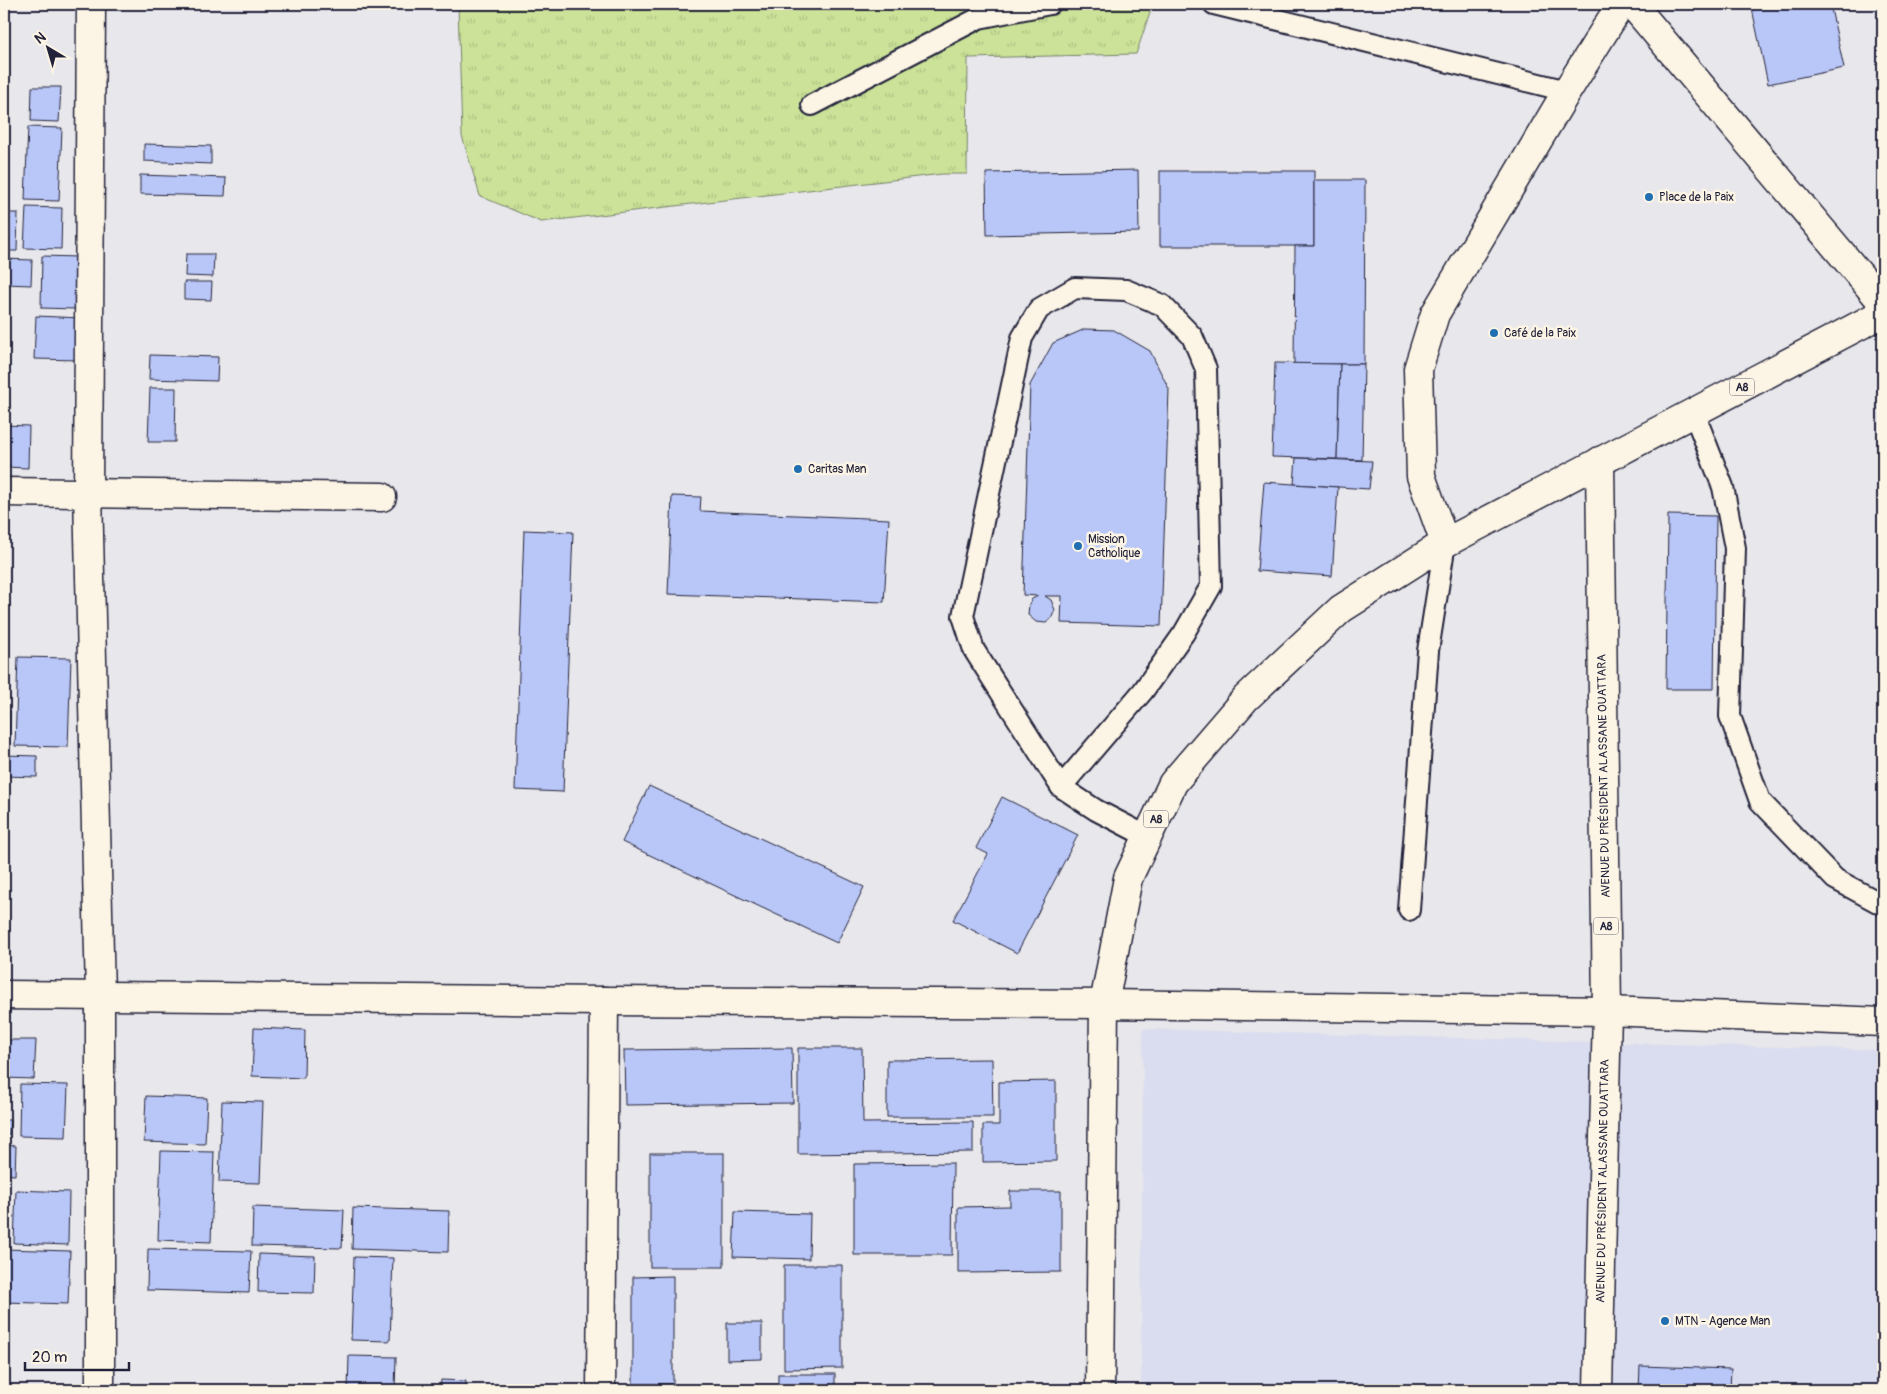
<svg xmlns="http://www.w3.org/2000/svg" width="1887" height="1394" font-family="Pangolin,sans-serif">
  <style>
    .built { fill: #daddef }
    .grass { fill: url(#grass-tufts); stroke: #76826a }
    .building { fill: #b9c7f8; stroke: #22223b }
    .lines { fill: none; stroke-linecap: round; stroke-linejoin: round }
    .lane-casing { stroke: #22223b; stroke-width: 24 }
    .street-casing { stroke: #22223b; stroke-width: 31 }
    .primary-casing { stroke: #22223b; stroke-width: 31 }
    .lane { stroke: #fcf5e5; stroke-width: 20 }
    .street { stroke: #fcf5e5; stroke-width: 28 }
    .primary { stroke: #fcf5e5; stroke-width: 28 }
    .poi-dot { fill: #1f6fb2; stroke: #fcf5e5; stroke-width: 2 }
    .labels { text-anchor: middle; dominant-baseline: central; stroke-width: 5; stroke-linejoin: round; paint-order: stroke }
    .shield { fill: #fcf5e5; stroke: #63616e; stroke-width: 1 }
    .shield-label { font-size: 11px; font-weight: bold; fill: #22223b }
    .poi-label { font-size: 12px; fill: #22223b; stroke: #fcf5e5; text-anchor: start }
    .street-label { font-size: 12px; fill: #22223b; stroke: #fcf5e5 }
  </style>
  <defs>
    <pattern id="grass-tufts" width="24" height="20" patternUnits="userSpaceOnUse" patternTransform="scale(1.25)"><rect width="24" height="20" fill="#cbe298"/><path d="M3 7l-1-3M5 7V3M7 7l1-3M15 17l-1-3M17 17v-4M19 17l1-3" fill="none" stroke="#aec284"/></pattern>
  </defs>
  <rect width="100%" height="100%" fill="#e8e7eb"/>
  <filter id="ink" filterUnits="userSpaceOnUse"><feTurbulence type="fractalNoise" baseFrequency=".02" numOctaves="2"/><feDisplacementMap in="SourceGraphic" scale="10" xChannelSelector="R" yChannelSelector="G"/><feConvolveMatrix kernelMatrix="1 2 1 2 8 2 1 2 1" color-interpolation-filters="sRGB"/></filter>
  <g filter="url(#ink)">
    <!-- built -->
    <polygon class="built" points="1143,1029 1883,1050 1883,1390 1141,1390"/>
    <!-- grass -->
    <polygon class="grass" points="458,4 1153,4 1136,54 968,58 967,174 942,174 541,222 480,196 462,136"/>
    <!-- building -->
    <g class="building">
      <polygon points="1751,4 1830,4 1844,68 1768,84"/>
      <polygon points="32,87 61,87 59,122 31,121"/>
      <polygon points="28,127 62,128 59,201 25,200"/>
      <polygon points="144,144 211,146 211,164 144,161"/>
      <polygon points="1138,170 1139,232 987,235 986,173"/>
      <rect x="1160" y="171" width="154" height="75"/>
      <polygon points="140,175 226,178 225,196 140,194"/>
      <polygon points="1314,180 1365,180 1364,364 1294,364 1295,246 1314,246"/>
      <polygon points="26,207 62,208 61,249 24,248"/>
      <polygon points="4,213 18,213 17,251 4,251"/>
      <polygon points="186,254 214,254 213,277 185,276"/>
      <polygon points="42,256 78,257 76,309 41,308"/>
      <polygon points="4,259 32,260 31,285 4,284"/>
      <polygon points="184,282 212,282 211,300 184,299"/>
      <polygon points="36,316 81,318 80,360 34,359"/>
      <polygon points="1085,329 1114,330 1150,351 1169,389 1161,626 1061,623 1062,596 1045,596 1051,600 1055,610 1051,619 1046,623 1036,622 1028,615 1029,604 1032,599 1038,596 1023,595 1030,385 1053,343"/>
      <polygon points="150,355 218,357 217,381 149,379"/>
      <polygon points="1275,363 1340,364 1337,459 1272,457"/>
      <polygon points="1340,364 1364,364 1362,460 1337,459"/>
      <polygon points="150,388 176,388 175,442 148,442"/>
      <polygon points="4,425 29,426 28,468 4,467"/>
      <polygon points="1296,458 1372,461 1369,489 1294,484"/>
      <polygon points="1264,482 1338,487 1332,576 1257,571"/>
      <polygon points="672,496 701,497 700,511 889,519 884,602 668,594"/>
      <polygon points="1668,515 1716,516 1714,689 1666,689"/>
      <polygon points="524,530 573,532 563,792 515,790"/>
      <polygon points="18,657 71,658 68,747 15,746"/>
      <polygon points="4,711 10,711 9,747 4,746"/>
      <polygon points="4,755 37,756 37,777 4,776"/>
      <polygon points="649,786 864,887 837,943 622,842"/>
      <polygon points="1002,797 1078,835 1017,953 953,920 988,854 976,848"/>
      <polygon points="254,1028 305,1030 304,1078 252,1076"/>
      <polygon points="4,1040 36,1040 34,1079 4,1078"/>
      <polygon points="792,1048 793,1103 625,1105 624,1050"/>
      <polygon points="798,1048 862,1048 863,1123 973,1122 973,1152 798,1154"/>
      <polygon points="992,1059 993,1117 887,1117 887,1060"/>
      <polygon points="1056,1081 1056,1161 983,1162 983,1125 999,1125 999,1082"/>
      <polygon points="20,1084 68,1085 66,1137 19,1136"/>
      <polygon points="146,1096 207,1098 205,1144 144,1142"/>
      <polygon points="222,1101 263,1102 260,1183 219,1182"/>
      <polygon points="4,1120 10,1120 9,1135 4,1134"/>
      <polygon points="4,1145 16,1146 15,1175 4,1174"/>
      <polygon points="161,1151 214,1152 211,1242 158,1240"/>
      <rect x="650" y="1153" width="74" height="114"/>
      <polygon points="953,1163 952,1255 854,1255 854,1164"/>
      <polygon points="16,1190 69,1192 68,1245 14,1243"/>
      <polygon points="1010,1191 1061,1191 1061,1272 958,1273 958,1207 1010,1206"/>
      <polygon points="253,1207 344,1210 342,1248 252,1246"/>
      <polygon points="353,1208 449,1211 448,1252 352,1249"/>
      <polygon points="735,1212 810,1214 809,1259 733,1257"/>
      <polygon points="4,1216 9,1216 8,1243 4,1243"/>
      <polygon points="4,1249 70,1251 68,1304 4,1302"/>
      <polygon points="148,1249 251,1251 249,1293 147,1290"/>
      <polygon points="259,1254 315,1256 314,1293 258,1292"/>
      <polygon points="354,1257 393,1258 390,1341 351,1340"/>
      <polygon points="784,1265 842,1265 842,1368 784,1369"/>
      <polygon points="673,1276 673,1384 633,1384 633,1277"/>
      <polygon points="727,1323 762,1323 762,1359 727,1360"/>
      <polygon points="349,1356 396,1357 395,1390 348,1390"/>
      <polygon points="1640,1366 1731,1369 1730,1390 1639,1390"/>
      <rect x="778" y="1374" width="57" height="16"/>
      <polygon points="441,1380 466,1381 465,1390 440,1390"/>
    </g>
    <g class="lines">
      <defs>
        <g id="lane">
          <polyline points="1214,4 1567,91"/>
          <polyline points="812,105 979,18 1050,4"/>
          <polyline points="1694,413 1723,487 1735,548 1730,716 1760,801 1835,879 1883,905"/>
          <polyline points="1061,787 1143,691 1184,633 1211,586 1206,369 1192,336 1162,305 1126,290 1075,288 1039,309 1022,338 963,616 974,650 1061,787 1096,810 1148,837"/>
          <polyline points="1409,910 1428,651 1445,543"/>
        </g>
        <g id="street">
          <polyline points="91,4 88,493 100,995 100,1390"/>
          <polyline points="1632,4 1883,303"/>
          <polyline points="4,492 382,497"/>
          <polyline points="1445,543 1421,476 1418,369 1435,314 1567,91 1621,4"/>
          <polyline points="4,995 604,1001 1104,1004 1607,1011 1883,1022"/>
          <polyline points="601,1390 604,1001"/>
        </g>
        <g id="primary">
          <polyline points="1100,1390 1104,1004 1128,878 1173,783 1246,698 1341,609 1445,543 1883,313"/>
          <polyline points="1598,1390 1607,1011 1600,461"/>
        </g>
      </defs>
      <!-- lane casing -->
      <use href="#lane" class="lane-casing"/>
      <!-- street casing -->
      <use href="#street" class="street-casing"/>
      <!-- primary casing -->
      <use href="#primary" class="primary-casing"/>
      <!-- lane -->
      <use href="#lane" class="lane"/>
      <!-- street -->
      <use href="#street" class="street"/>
      <!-- primary -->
      <use href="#primary" class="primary"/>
    </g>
  </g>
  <!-- markers -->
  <g class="poi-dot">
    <circle cx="1649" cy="197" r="5"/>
    <circle cx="1494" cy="333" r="5"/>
    <circle cx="798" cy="469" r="5"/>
    <circle cx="1078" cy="546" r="5"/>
    <circle cx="1665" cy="1321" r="5"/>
  </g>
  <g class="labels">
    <!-- shield labels -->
    <g class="shield">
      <rect x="1729.5" y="378.5" width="25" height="17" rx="4"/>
      <rect x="1143.5" y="810.5" width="25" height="17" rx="4"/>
      <rect x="1593.5" y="917.5" width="25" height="17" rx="4"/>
    </g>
    <g class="shield-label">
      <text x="1742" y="387">A8</text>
      <text x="1156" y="819">A8</text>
      <text x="1606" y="926">A8</text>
    </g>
    <!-- poi labels -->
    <g class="poi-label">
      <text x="1659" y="197">Place de la Paix</text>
      <text x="1504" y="333">Café de la Paix</text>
      <text x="808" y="469">Caritas Man</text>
      <text x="1088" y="539">Mission<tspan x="1088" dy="14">Catholique</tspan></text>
      <text x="1675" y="1321">MTN - Agence Man</text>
    </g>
    <!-- street labels -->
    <g class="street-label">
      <text transform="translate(1604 776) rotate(-91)">AVENUE DU PRÉSIDENT ALASSANE OUATTARA</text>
      <text transform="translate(1603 1181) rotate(-89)">AVENUE DU PRÉSIDENT ALASSANE OUATTARA</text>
    </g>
  </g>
  <!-- margin -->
  <rect width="1887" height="1394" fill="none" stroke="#fcf5e5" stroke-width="20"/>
  <rect x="10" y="10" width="1867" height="1374" fill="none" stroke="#22223b" stroke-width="2" filter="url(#ink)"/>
  <!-- north arrow -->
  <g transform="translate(48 48) rotate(322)" stroke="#fcf5e5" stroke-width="4" paint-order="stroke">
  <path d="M0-4L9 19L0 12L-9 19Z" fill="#22223b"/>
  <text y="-8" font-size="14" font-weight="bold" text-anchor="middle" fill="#22223b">N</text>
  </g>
  <!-- scale -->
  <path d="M25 1362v8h104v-8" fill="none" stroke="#22223b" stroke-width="2.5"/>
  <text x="32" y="1362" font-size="15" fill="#22223b" stroke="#fcf5e5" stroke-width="4" paint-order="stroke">20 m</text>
</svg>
